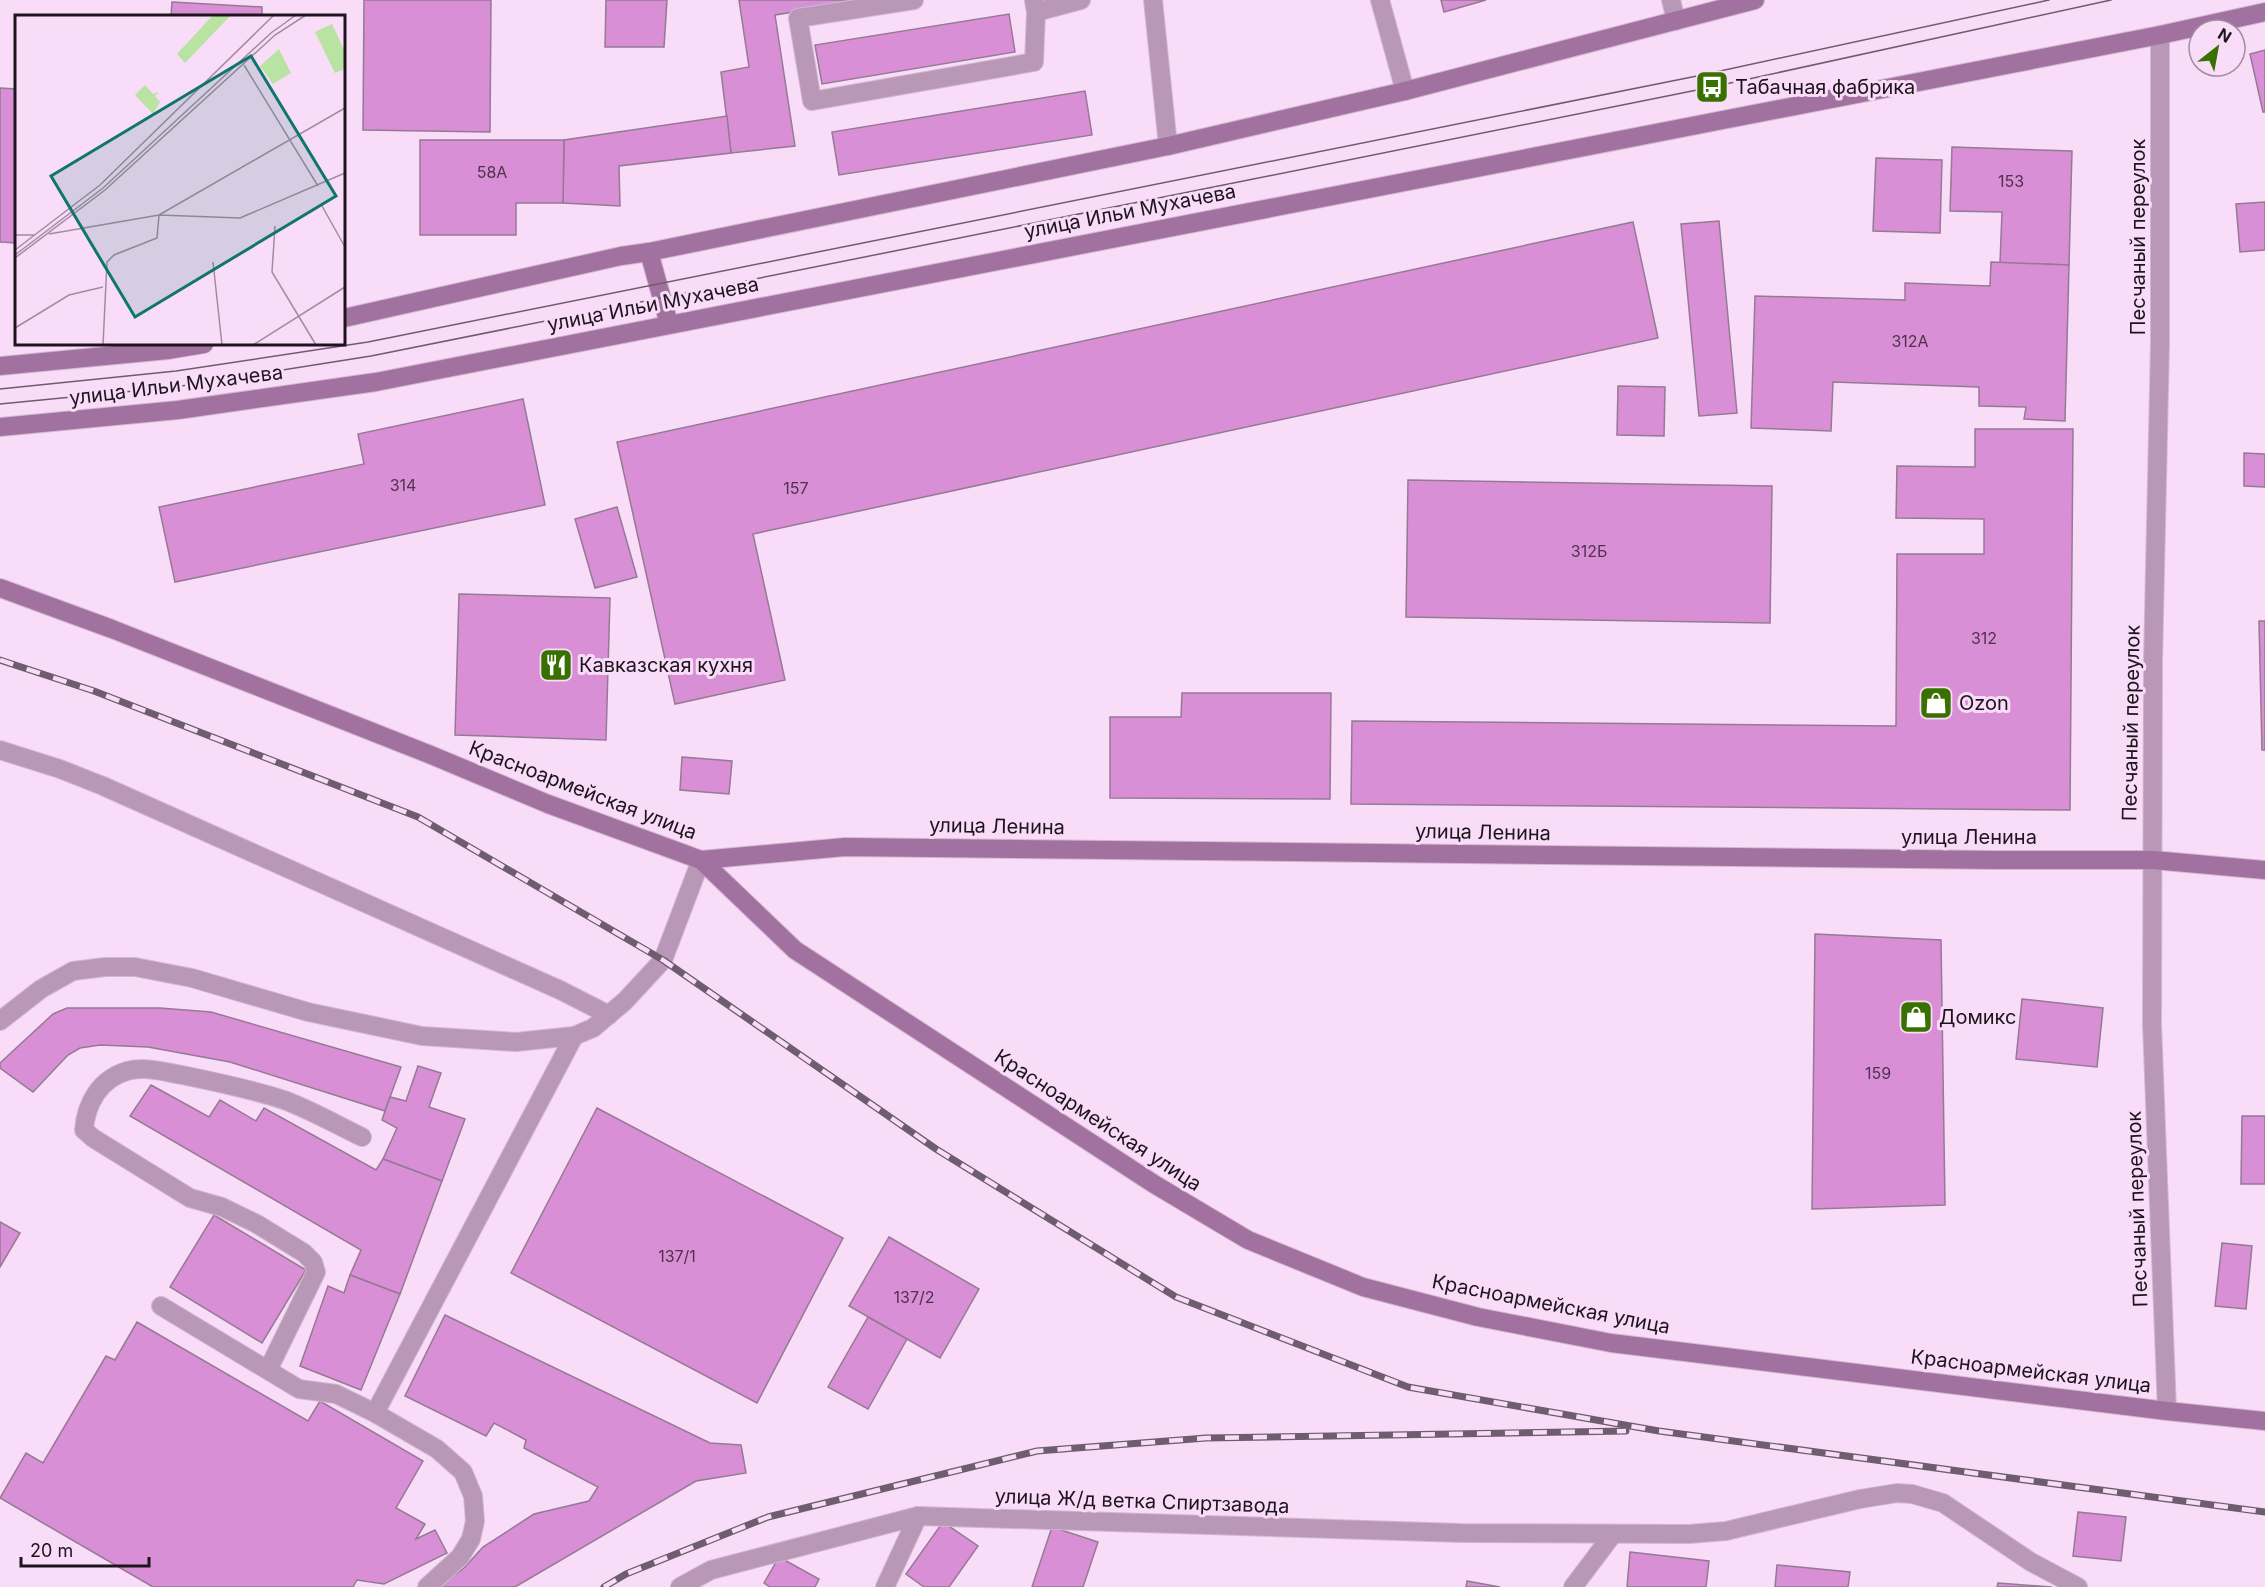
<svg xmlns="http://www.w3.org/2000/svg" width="2265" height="1587" font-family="Inter,sans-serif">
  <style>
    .building { fill: #d98fd6; stroke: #947a92; stroke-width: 1.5 }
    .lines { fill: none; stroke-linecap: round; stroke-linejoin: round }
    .service-casing { stroke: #d2b8d0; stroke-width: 20 }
    .minor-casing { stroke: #d2b8d0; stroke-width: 20 }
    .secondary-casing { stroke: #d2b8d0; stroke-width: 20 }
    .service { stroke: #b998b7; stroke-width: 18 }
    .minor { stroke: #b998b7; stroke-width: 18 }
    .secondary { stroke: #a1719f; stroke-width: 18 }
    .tram { stroke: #6d5d6d; stroke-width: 1.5 }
    .rail-casing { stroke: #6d5d6d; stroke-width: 7 }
    .rail { stroke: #f9dcf7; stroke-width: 4.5; stroke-dasharray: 14; stroke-linecap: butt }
    .labels { text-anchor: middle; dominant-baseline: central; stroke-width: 6; stroke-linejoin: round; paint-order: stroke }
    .number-label { font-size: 16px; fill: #4d334c }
    .poi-label { font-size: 20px; fill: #1e141e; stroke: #f9dcf7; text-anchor: start }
    .street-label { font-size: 20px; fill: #1e141e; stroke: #f9dcf7 }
    .inset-road { fill: none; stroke: #a18ca0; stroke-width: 1.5 }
    .view { fill: #0f766e; fill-opacity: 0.15; stroke: #0f766e; stroke-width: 3 }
    .inset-edge { fill: none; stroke: #1e141e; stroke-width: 3 }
  </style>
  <rect width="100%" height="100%" fill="#f9dcf7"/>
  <!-- building -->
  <g class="building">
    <polygon points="364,0 491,0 490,132 363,130"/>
    <polygon points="606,0 667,0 664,47 605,47"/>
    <polygon points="739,0 871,0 775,15 795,146 731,153 721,72 749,67"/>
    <polygon points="1441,0 1486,0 1444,12"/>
    <polygon points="172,2 262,7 262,16 171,16"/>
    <polygon points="1009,14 1015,52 822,84 815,45"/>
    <polygon points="2265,50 2265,112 2263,112 2250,54"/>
    <polygon points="0,88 16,89 16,243 0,242"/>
    <polygon points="1085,91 1092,135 839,175 832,132"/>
    <polygon points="727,116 731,153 619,166 620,206 563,203 564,140"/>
    <polygon points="420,140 564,140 563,203 516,203 516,235 420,235"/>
    <polygon points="1952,147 2072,151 2069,265 2000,263 2002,212 1950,211"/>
    <polygon points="1876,158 1942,160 1940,233 1873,231"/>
    <polygon points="2265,202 2265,250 2240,252 2236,204"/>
    <polygon points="1719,221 1737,413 1699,416 1681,224"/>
    <polygon points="1633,222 1658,338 753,534 785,680 675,704 617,442"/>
    <polygon points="1991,262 2069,265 2065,421 2024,419 2026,407 1979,406 1979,387 1833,382 1831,431 1751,428 1755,296 1905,300 1905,283 1990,286"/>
    <polygon points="1618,386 1665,387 1664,436 1617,435"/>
    <polygon points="523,399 545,505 175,582 159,507 364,464 358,434"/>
    <polygon points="1975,429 2073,429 2070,810 1351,804 1352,721 1896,726 1897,554 1984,554 1984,519 1896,518 1897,466 1975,467"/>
    <polygon points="2244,453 2265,454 2265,487 2244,486"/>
    <polygon points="1408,480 1772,486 1770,623 1406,617"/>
    <polygon points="617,507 637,577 595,588 575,519"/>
    <polygon points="459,594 610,598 606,740 455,735"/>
    <polygon points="2259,621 2265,621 2265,750 2262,750"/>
    <polygon points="1182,693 1331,693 1330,799 1110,798 1110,717 1181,717"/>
    <polygon points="682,757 732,761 729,794 680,790"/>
    <polygon points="1815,934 1941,940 1945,1205 1812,1209"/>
    <polygon points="2022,999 2103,1008 2097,1067 2016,1059"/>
    <polygon points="67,1008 160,1008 211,1012 401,1067 385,1111 230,1062 148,1047 100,1045 80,1048 68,1055 33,1092 0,1068 0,1063 53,1014"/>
    <polygon points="418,1066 441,1073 429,1107 465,1119 442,1181 383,1159 397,1128 382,1120 390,1097 406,1101"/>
    <polygon points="151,1085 209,1117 220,1100 256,1121 264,1108 376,1170 383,1159 442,1181 400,1294 350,1275 361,1250 130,1116"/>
    <polygon points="597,1108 843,1238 757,1403 511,1273"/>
    <polygon points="2242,1116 2265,1116 2265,1184 2241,1184"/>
    <polygon points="214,1215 306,1270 262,1343 170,1287"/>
    <polygon points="0,1222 20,1233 0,1267"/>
    <polygon points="889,1237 979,1289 940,1358 849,1306"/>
    <polygon points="2222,1243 2252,1246 2246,1309 2215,1306"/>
    <polygon points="350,1275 400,1294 361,1390 300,1366 328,1286 344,1293"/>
    <polygon points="445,1315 710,1443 741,1445 746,1473 696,1481 515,1587 438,1587 464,1568 483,1547 534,1514 589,1501 598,1487 524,1448 526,1440 494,1423 486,1436 405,1396"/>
    <polygon points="868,1317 907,1339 868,1409 828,1387"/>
    <polygon points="137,1322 308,1421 320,1401 423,1461 396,1508 425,1524 416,1539 435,1530 447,1553 384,1584 357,1580 353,1587 153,1587 0,1498 26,1453 43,1463 106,1356 115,1360"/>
    <polygon points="2078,1512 2126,1517 2121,1561 2073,1556"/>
    <polygon points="943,1522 978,1546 949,1587 924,1587 906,1574"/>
    <polygon points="1052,1527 1098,1542 1083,1587 1032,1587"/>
    <polygon points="1630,1552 1709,1561 1706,1587 1627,1587"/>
    <polygon points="779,1557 819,1579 815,1587 770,1587 764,1583"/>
    <polygon points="1777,1565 1850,1572 1848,1587 1775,1587"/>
    <polygon points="1467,1581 1500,1587 1466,1587"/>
    <polygon points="1998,1583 2052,1587 1997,1587"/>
  </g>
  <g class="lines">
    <defs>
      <g id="service">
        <polyline points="914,0 798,18 812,101 1034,62 1036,12"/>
        <polyline points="1153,0 1168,146"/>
        <polyline points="1380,0 1405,91"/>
        <polyline points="1671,0 1676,21"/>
        <polyline points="1034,1 1036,12 1081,0"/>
        <polyline points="0,750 60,769 103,786 560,990 609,1015"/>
        <polyline points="161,1306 299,1389 336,1394 375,1413 437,1449 463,1472 473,1496 475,1521 471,1539 460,1557 427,1587"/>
        <path d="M 268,1370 L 316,1272 L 313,1262 L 304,1253 L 257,1224 L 222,1207 L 190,1198 L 93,1138 L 84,1130 C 86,1103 100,1079 127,1071 C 145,1066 164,1072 182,1075 C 216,1082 251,1089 284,1100 C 311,1110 337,1125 362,1137"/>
        <polyline points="375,1413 574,1036"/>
        <polyline points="680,1587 711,1570 918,1516 1461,1533 1689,1534 1726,1531 1860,1499 1897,1493 1912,1494 1943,1503 2031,1562 2078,1587"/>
      </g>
      <g id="minor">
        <polyline points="2160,35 2160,343 2153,661 2152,1024 2167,1411"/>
        <polyline points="0,1021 41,989 73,971 105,967 135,967 192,978 308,1012 422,1036 516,1042 574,1036 593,1028 625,1001 663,960 701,860"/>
        <polyline points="885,1587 918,1516"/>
        <polyline points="1573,1587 1613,1534"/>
      </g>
      <g id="secondary">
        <polyline points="649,252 669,324"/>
        <polyline points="344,318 621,256 649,252 1168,146 1405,91 1755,0"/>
        <polyline points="0,366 168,350 204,344"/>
        <polyline points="0,427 178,410 376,382 2160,35 2265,12"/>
        <polyline points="0,588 112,629 431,755 548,804 701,860 795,950 1154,1184 1248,1240 1363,1287 1478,1317 1611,1343 2167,1411 2265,1421"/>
        <polyline points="701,860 845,847 1995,860 2153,860 2265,870"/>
      </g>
    </defs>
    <!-- service casing -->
    <use href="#service" class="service-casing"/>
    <!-- minor casing -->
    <use href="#minor" class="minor-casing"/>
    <!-- secondary casing -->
    <use href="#secondary" class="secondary-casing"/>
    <!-- service -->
    <use href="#service" class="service"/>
    <!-- minor -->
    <use href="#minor" class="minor"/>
    <!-- secondary -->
    <use href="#secondary" class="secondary"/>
    <!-- tram -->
    <g class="tram">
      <polyline points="0,389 176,371 368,342 1697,76 2049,0"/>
      <polyline points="0,404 175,387 371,356 1712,87 2111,0"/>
    </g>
    <defs>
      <g id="rail">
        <polyline points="0,660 94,691 418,817 663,960 936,1149 1176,1297 1408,1387 1659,1431 2265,1512"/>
        <polyline points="604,1587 626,1574 768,1517 1037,1451 1206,1438 1626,1431"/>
      </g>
    </defs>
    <!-- rail casing -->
    <use href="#rail" class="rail-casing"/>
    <!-- rail -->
    <use href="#rail" class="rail"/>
  </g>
  <!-- icons -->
  <defs>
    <symbol id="bus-square" viewBox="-11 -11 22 22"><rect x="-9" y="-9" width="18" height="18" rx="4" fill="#387100" stroke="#f9dcf7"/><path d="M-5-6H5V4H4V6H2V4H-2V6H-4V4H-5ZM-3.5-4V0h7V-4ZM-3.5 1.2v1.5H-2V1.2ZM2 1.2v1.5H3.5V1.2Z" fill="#fff"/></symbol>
    <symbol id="restaurant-square" viewBox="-11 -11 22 22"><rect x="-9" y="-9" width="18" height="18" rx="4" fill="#387100" stroke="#f9dcf7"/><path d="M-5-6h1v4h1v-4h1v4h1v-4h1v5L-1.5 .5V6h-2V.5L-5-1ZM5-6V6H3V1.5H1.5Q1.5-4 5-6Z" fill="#fff"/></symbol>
    <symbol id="shop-square" viewBox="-11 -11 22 22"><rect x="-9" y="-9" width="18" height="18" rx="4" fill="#387100" stroke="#f9dcf7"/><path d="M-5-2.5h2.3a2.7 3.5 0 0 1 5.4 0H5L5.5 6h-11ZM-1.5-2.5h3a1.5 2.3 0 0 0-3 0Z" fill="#fff"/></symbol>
  </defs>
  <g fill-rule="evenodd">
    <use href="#bus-square" x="1693" y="68" width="38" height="38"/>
    <use href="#restaurant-square" x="537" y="646" width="38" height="38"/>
    <use href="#shop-square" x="1917" y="684" width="38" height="38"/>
    <use href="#shop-square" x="1897" y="998" width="38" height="38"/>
  </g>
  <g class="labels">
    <!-- number labels -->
    <g class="number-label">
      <text x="492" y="172">58А</text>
      <text x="2011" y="181">153</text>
      <text x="1910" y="341">312А</text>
      <text x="403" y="485">314</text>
      <text x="796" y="488">157</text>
      <text x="1589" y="551">312Б</text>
      <text x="1984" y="638">312</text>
      <text x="1878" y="1073">159</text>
      <text x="677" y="1256">137/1</text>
      <text x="914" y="1297">137/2</text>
    </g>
    <!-- poi labels -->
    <g class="poi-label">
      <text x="1735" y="87">Табачная фабрика</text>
      <text x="579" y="665">Кавказская кухня</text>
      <text x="1959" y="703">Ozon</text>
      <text x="1939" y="1017">Домикс</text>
    </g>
    <!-- street labels -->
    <g class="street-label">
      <text transform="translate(1130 211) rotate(-11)">улица Ильи Мухачева</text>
      <text transform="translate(2138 237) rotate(-90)">Песчаный переулок</text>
      <text transform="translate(653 304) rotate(-11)">улица Ильи Мухачева</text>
      <text transform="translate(176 385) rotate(-7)">улица Ильи Мухачева</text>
      <text transform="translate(2131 723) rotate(-89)">Песчаный переулок</text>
      <text transform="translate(583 790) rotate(21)">Красноармейская улица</text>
      <text transform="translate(997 826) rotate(1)">улица Ленина</text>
      <text transform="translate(1483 832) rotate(1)">улица Ленина</text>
      <text x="1969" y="837">улица Ленина</text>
      <text transform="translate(1098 1120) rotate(33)">Красноармейская улица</text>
      <text transform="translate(2137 1209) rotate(-92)">Песчаный переулок</text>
      <text transform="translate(1551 1304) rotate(11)">Красноармейская улица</text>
      <text transform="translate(2031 1371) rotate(7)">Красноармейская улица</text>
      <text transform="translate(1142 1501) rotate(2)">улица Ж/д ветка Спиртзавода</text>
    </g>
  </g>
  <!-- overview -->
  <g transform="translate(15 15)">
    <rect width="330" height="330" fill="#f9dcf7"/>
    <path d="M 198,0 L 216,0 L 170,48 L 162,39 ZM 317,9 L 330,37 L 330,54 L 320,58 L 300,17 ZM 264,34 L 276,58 L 258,69 L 245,51 ZM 130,70 L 138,79 L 144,77 L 140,81 L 145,87 L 138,99 L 120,80 Z" fill="#b8e3a2"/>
    <path class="inset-road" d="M 229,50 L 303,171M 307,191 L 330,232M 144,200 L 330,93M 260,211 L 257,257 L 301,330M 34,219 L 144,200 L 225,203 L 330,158M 0,220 L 20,220M 0,235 L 85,170 L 259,0M 0,240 L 88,173 L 256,18 L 281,0M 0,243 L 90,175 L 260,20 L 291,0M 198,247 L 207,330M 0,313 L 54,280 L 88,272M 88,330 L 92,247 L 99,240 L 142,223 L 144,200M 238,330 L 330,272"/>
    <path class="view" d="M 236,41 L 321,181 L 120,302 L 36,161 Z"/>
    <rect width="330" height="330" class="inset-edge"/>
  </g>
  <!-- north arrow -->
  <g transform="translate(2217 48) rotate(31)"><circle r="28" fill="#f9dcf7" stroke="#a18ca0" stroke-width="1.5"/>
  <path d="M0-4.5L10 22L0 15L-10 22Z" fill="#387100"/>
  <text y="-9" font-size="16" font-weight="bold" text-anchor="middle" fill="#1e141e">N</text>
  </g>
  <!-- scale -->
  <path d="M21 1557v9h128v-9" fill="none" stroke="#1e141e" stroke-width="3"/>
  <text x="30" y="1557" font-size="18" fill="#1e141e" stroke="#f9dcf7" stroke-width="4.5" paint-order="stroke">20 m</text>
</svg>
